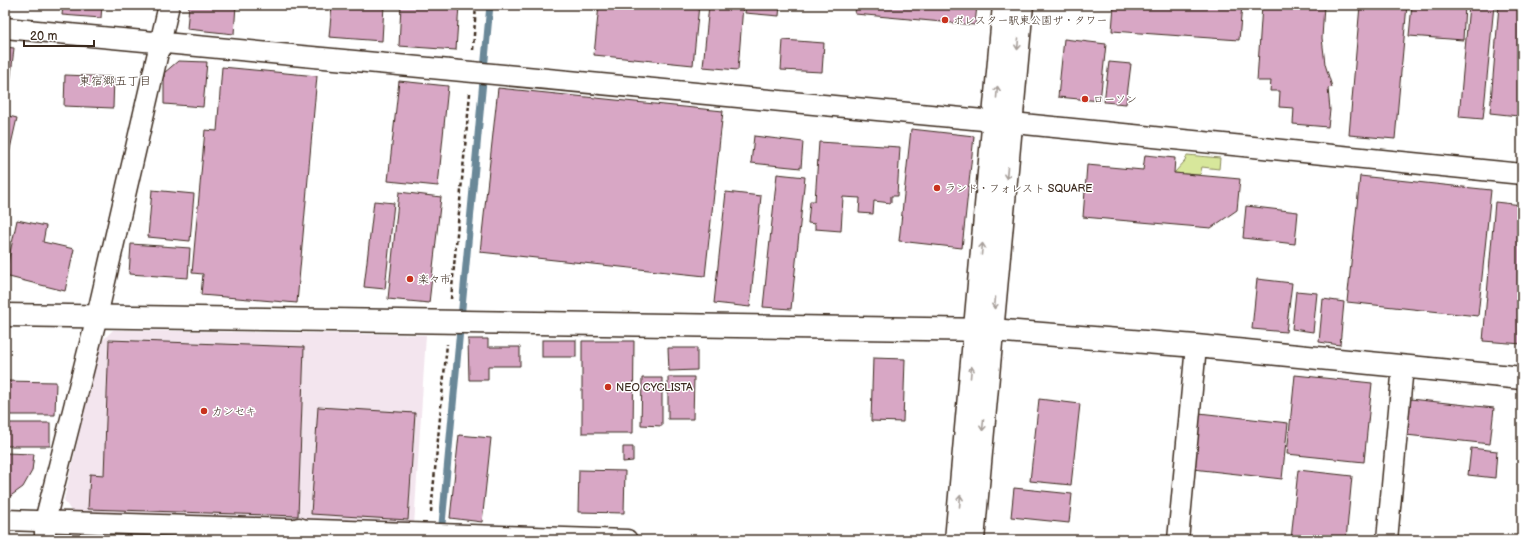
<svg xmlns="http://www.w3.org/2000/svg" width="1527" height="545" font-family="'Balsamiq Sans','Klee One',sans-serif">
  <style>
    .built { fill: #f3e5ee }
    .green { fill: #d7e79b; stroke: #89885c }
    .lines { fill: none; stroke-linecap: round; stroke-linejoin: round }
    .stream { stroke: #6a8898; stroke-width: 7 }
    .building { fill: #d8a7c5; stroke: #3b2a1e }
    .minor-casing { stroke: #3b2a1e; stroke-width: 23 }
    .tertiary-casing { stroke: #3b2a1e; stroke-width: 25 }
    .path { stroke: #3b2a1e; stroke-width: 2.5; stroke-dasharray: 4 3; stroke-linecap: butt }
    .minor { stroke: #fff; stroke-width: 20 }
    .tertiary { stroke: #fff; stroke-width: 22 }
    .oneway { stroke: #a79f9a }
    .poi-dot { fill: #c8321e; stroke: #fff; stroke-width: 1.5 }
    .labels { text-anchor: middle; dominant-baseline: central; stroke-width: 3; stroke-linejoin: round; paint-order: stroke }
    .poi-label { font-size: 11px; fill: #3b2a1e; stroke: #fff; text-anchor: start }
    .neighbourhood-label { font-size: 12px; fill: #3b2a1e; stroke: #fff }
  </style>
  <rect width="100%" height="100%" fill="#fff"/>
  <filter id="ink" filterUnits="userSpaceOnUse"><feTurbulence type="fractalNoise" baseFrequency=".025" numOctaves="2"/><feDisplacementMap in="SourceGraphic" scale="8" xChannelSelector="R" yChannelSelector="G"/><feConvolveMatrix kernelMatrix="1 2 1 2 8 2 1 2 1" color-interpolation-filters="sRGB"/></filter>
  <g filter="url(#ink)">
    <!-- built -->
    <polygon class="built" points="113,330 426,335 414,526 73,514 64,500 100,343"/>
    <!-- green -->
    <polygon class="green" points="1187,155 1220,158 1219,169 1202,167 1200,175 1174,173 1185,161"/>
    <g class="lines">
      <!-- stream -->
      <polyline class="stream" points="442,524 490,5"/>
    </g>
    <!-- building -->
    <g class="building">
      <polygon points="63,5 102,5 101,18 62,15"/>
      <polygon points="189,5 236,5 234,34 187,29"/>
      <polygon points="332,5 384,5 382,41 329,37"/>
      <polygon points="401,5 459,5 456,50 399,46"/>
      <polygon points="599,5 699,5 693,65 594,55"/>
      <polygon points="709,5 743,5 738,70 703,67"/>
      <polygon points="746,5 780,5 779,16 745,13"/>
      <polygon points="856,5 977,5 975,25 855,14"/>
      <polygon points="1114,5 1242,5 1239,40 1112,31"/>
      <polygon points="1262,5 1324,5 1322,38 1325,64 1332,87 1328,88 1330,110 1328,127 1293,124 1294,108 1279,107 1280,91 1270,91 1271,81 1257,81"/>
      <polygon points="1360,5 1407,5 1395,139 1349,135"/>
      <polygon points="1412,5 1465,5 1463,40 1409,36"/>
      <polygon points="1469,5 1494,5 1483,119 1459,117"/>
      <polygon points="1499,5 1522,5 1522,73 1518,116 1490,113"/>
      <polygon points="1064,39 1106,44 1100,101 1058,97"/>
      <polygon points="783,40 824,43 822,72 781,70"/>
      <polygon points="5,47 14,48 9,93 5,92"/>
      <polygon points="178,61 207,62 203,107 164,104 164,73"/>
      <polygon points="1109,62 1131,64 1126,104 1104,102"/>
      <polygon points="222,67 317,76 297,303 201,295 203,274 192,273 205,130 217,131"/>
      <polygon points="65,75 114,77 113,108 64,106"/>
      <polygon points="399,81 448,86 438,186 388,181"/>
      <polygon points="498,88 723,111 705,276 480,252"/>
      <polygon points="5,115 17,118 5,171"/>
      <polygon points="911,129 974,136 962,248 899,241"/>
      <polygon points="754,136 803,142 801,168 751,163"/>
      <polygon points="819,142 900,147 897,196 891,196 891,203 874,201 873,214 859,213 860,198 843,197 841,231 815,229 815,224 808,223 810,201 815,201"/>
      <polygon points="1145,155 1175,158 1174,173 1240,179 1237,210 1211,228 1083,217 1087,165 1143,170"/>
      <polygon points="777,174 805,177 791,309 763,307"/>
      <polygon points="1360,176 1491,190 1478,316 1347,302"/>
      <polygon points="152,190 194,194 190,241 148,237"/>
      <polygon points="399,192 441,197 429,303 388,299"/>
      <polygon points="726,192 761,196 750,307 714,303"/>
      <polygon points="374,201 394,203 385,289 364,287"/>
      <polygon points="1495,202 1522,205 1522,344 1483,341"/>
      <polygon points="1246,206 1298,212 1295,244 1243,238"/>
      <polygon points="17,220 46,226 43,242 74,249 65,291 5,276"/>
      <polygon points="131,244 190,248 188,278 129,274"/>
      <polygon points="1257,279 1292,283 1286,332 1252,329"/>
      <polygon points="1296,291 1317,293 1313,332 1292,329"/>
      <polygon points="1323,299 1344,302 1340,345 1319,342"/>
      <polygon points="468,339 488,339 488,347 520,347 520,366 488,366 488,380 469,380"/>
      <polygon points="109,340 304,347 298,516 88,509 90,474 104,475"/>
      <rect x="542" y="340" width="34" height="17"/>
      <polygon points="582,341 634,341 633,433 582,433"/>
      <polygon points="668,348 697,348 697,370 669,371"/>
      <polygon points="873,358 905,359 903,422 871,421"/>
      <polygon points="1295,375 1372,383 1364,462 1287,454"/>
      <polygon points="668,377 694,377 693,419 668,419"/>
      <polygon points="642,378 662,378 662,426 641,425"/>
      <polygon points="5,381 56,382 55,415 5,415"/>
      <polygon points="1039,399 1080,404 1071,485 1030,481"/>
      <polygon points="1410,399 1494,408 1490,444 1406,435"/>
      <polygon points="318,407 415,413 408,520 311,514"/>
      <polygon points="1199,413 1288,423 1282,479 1193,469"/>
      <rect x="5" y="423" width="45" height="23"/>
      <polygon points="459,435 491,438 482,522 450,518"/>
      <polygon points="623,447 633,447 633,461 623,462"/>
      <polygon points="1471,448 1497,451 1495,478 1468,475"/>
      <polygon points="5,453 34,454 32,471 23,487 5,500"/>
      <polygon points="579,470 625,471 624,513 578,512"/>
      <polygon points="1298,470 1352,476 1346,540 1291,540"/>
      <polygon points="1014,488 1072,494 1069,523 1011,517"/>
    </g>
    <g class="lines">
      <defs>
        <g id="minor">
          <polyline points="5,28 994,121 1522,174"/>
          <polyline points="5,520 627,540"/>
          <polyline points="45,540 45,521 97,316 169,5"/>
          <polyline points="1178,540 1196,346"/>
          <polyline points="1387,540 1403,366"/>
        </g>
        <g id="tertiary">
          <polyline points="5,315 992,330 1196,346 1522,378"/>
          <polyline points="299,540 299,529"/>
          <polyline points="956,540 1004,5"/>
          <polyline points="973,540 1022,5"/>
        </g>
      </defs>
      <!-- minor casing -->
      <use href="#minor" class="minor-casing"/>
      <!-- tertiary casing -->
      <use href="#tertiary" class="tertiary-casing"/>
      <!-- path -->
      <g class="path">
        <polyline points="473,50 476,5"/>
        <polyline points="451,299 470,93"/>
        <polyline points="431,512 447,344"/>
      </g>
      <!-- minor -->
      <use href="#minor" class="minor"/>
      <!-- tertiary -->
      <use href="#tertiary" class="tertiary"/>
    </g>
    <!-- one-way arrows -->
    <defs><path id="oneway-shaft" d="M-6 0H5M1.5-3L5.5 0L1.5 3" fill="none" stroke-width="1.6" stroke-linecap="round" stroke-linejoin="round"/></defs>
    <g class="oneway">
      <use href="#oneway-shaft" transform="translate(1018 44) rotate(95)"/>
      <use href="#oneway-shaft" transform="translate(997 92) rotate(-85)"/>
      <use href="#oneway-shaft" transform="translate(1007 173) rotate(95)"/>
      <use href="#oneway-shaft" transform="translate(982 249) rotate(-85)"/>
      <use href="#oneway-shaft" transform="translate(995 303) rotate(95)"/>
      <use href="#oneway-shaft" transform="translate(971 372) rotate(-85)"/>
      <use href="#oneway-shaft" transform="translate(983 425) rotate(95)"/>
      <use href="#oneway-shaft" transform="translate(960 501) rotate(-85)"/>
    </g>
  </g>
  <!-- markers -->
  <g class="poi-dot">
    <circle cx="945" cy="20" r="4"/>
    <circle cx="1085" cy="99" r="4"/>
    <circle cx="937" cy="188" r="4"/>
    <circle cx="410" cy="279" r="4"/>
    <circle cx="608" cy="387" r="4"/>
    <circle cx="204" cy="411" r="4"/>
  </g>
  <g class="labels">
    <!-- poi labels -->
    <g class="poi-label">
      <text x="953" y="20">ポレスター駅東公園ザ・タワー</text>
      <text x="1093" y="99">ローソン</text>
      <text x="945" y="188">ランド・フォレスト SQUARE</text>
      <text x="418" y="279">楽々市</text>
      <text x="616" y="387">NEO CYCLISTA</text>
      <text x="212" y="411">カンセキ</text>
    </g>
    <!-- neighbourhood labels -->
    <g class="neighbourhood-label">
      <text x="115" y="81">東宿郷五丁目</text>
    </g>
  </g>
  <!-- margin -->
  <rect width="1527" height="545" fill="none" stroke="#fff" stroke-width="20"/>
  <rect x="10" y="10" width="1507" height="525" fill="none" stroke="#3b2a1e" stroke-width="1.5" filter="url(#ink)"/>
  <!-- scale -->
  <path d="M24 40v6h70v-6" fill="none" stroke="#3b2a1e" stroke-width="2"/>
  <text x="30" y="40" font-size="12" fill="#3b2a1e" stroke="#ffffff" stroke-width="3" paint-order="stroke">20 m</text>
</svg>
